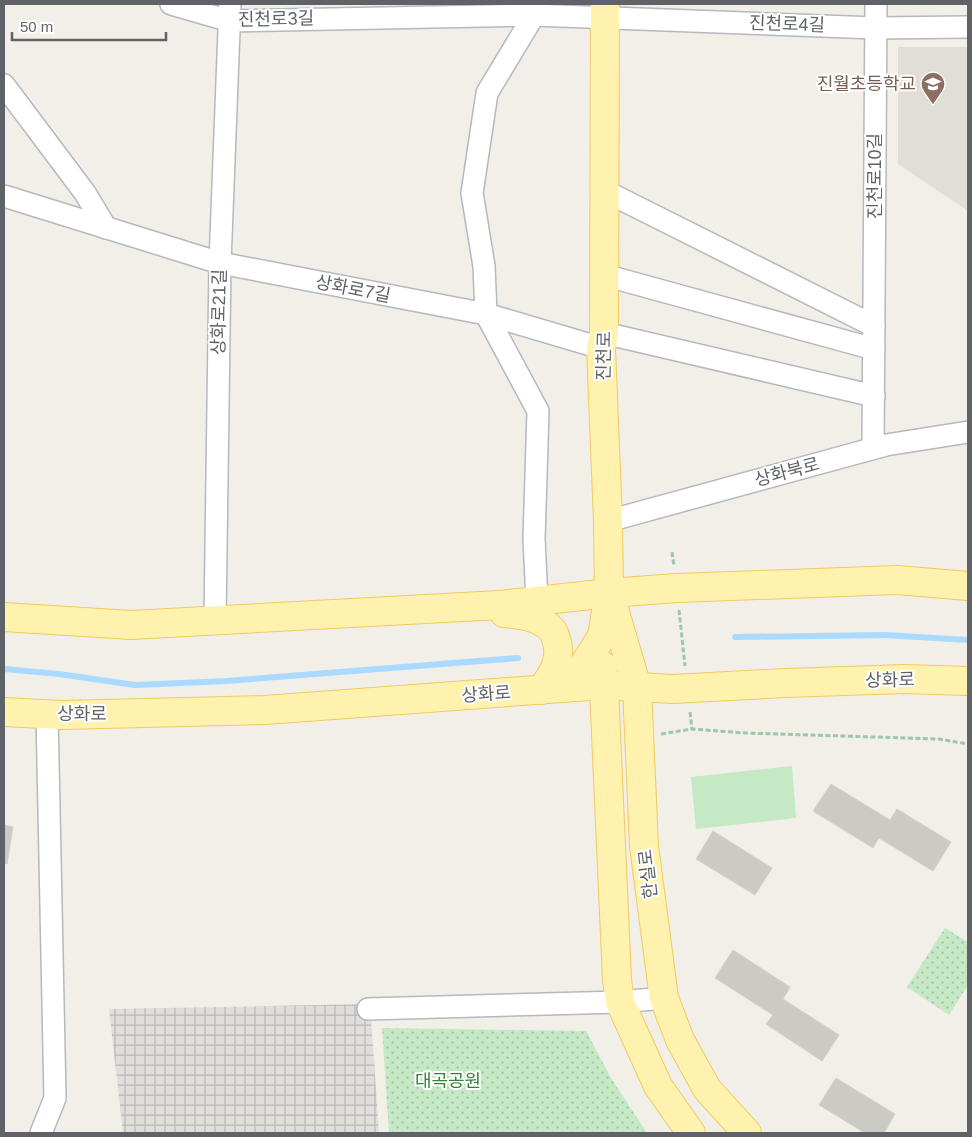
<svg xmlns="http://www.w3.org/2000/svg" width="972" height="1137" font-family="Helvetica,'Noto Sans KR',sans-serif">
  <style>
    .industrial { fill: url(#industrial-grid) }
    .education { fill: #e1ded6 }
    .grass { fill: #c5e8c5 }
    .park { fill: url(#park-dots) }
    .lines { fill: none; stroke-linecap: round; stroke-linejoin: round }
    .stream { stroke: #aadaff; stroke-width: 6 }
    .building { fill: #cccac5; stroke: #d6d1c6 }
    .minor-casing { stroke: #b5b8bc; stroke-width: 24 }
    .major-casing { stroke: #f2c960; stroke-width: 30 }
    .path { stroke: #9cc7a9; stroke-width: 3; stroke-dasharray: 5 2.5; stroke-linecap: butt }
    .minor { stroke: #fff; stroke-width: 21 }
    .major { stroke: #fff2af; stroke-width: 28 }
    .labels { text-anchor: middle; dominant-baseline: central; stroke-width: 4; stroke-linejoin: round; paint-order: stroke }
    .street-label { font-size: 18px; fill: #5f6368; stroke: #fff }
    .education-label { font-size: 18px; fill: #785e54; stroke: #fff; text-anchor: end }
    .park-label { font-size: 18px; fill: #348238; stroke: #fff }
  </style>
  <defs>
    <pattern id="industrial-grid" width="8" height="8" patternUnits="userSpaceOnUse" patternTransform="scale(1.25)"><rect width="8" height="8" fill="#e0deda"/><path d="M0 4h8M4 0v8" fill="none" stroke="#b9b8b5"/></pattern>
    <pattern id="park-dots" width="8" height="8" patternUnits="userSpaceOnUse" patternTransform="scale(1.25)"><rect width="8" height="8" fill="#c5e8c5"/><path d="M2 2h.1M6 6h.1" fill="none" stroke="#a3c0a4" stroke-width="1.8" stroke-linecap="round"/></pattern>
  </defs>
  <rect width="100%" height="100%" fill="#f1efe8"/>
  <!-- industrial -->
  <polygon class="industrial" points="370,1004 379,1133 123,1133 109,1009"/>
  <!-- education -->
  <polygon class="education" points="898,47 968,47 968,211 898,164"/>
  <!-- grass -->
  <polygon class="grass" points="792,766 796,818 696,829 691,777"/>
  <!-- park -->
  <g class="park">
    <polygon points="945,928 968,942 968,985 949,1015 907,987"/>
    <polygon points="382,1028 586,1031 611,1078 647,1133 389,1133"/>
  </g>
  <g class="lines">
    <!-- stream -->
    <g class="stream">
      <polyline points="735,637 885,635 968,640"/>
      <polyline points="4,669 59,674 135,685 226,681 518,658"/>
    </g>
  </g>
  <!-- building -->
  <g class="building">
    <polygon points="831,784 890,820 897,809 951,842 933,871 879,838 873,848 813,811"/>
    <polygon points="4,825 13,827 7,864 4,863"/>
    <polygon points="713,831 772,868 755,895 696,859"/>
    <polygon points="733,950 790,987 783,999 839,1035 822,1061 766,1024 773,1015 715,978"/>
    <polygon points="836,1078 895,1114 884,1133 865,1133 819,1105"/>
  </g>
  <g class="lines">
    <defs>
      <g id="minor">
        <polyline points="171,4 230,21 534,15 876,28 968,27"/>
        <polyline points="534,15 487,93 472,193 484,266 486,314 538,411 534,539 537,601"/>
        <polyline points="4,85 85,193 106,228"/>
        <polyline points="605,191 874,326"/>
        <polyline points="4,196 220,263 486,314 601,348"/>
        <polyline points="604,275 874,349"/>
        <polyline points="604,333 874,396"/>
        <polyline points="873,448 876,4"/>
        <polyline points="608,521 886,445 968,432"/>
        <polyline points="215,620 220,263 230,4"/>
        <polyline points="368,1009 620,1002 664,998"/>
        <polyline points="41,1133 55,1098 47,714"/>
      </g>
      <g id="major">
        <polyline points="612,602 637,687 644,846 664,998 680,1040 707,1089 747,1133"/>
        <path d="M 504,613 C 518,614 541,617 551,629 C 554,631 555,636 556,639 C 563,658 553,675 541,690"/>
        <polyline points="4,617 131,625 500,605 609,593 677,588 897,580 968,586"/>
        <polyline points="603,666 617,980 620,1002 658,1086 691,1133"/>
        <polyline points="550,686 578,674 602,636 609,593 608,521 601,348 604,333 605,4"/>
        <polyline points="4,712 62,715 265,710 603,685 673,689 785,683 904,679 968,681"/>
      </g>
    </defs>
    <!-- minor casing -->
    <use href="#minor" class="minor-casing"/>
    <!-- major casing -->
    <use href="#major" class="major-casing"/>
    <!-- path -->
    <g class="path">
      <polyline points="672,552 674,566"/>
      <polyline points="679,610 685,666"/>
      <polyline points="690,712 692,729"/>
      <polyline points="661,734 692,729 745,733 939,739 968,744"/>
    </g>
    <!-- minor -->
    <use href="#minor" class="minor"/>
    <!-- major -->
    <use href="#major" class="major"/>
  </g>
  <!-- icons -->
  <defs>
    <symbol id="school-pin" viewBox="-11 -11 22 30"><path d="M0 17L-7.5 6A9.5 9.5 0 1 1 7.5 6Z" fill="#8d6e63" stroke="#fff"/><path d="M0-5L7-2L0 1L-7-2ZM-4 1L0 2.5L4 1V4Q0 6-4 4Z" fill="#fff"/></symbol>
  </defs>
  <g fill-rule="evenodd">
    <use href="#school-pin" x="919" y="70" width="28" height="38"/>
  </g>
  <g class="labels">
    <!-- street labels -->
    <g class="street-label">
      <text transform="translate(276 19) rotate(-1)">진천로3길</text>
      <text transform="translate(787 24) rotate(2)">진천로4길</text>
      <text transform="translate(875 176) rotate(-90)">진천로10길</text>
      <text transform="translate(353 289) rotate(11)">상화로7길</text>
      <text transform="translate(219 312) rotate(-89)">상화로21길</text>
      <text transform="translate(604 356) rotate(-89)">진천로</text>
      <text transform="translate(787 472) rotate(-15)">상화북로</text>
      <text transform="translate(890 680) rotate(-1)">상화로</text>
      <text transform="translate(486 694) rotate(-4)">상화로</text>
      <text x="82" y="714">상화로</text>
      <text transform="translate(648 874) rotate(-97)">한실로</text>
    </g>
    <!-- education labels -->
    <g class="education-label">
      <text x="916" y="84">진월초등학교</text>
    </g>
    <!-- park labels -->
    <g class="park-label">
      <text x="448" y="1081">대곡공원</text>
    </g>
  </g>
  <!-- border -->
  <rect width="972" height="1137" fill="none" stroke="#5f6368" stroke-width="10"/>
  <!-- scale -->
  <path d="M12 32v8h154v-8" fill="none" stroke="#5f6368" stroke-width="2.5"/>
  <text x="20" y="32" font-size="15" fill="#5f6368" stroke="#ffffff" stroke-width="4" paint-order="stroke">50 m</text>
</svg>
